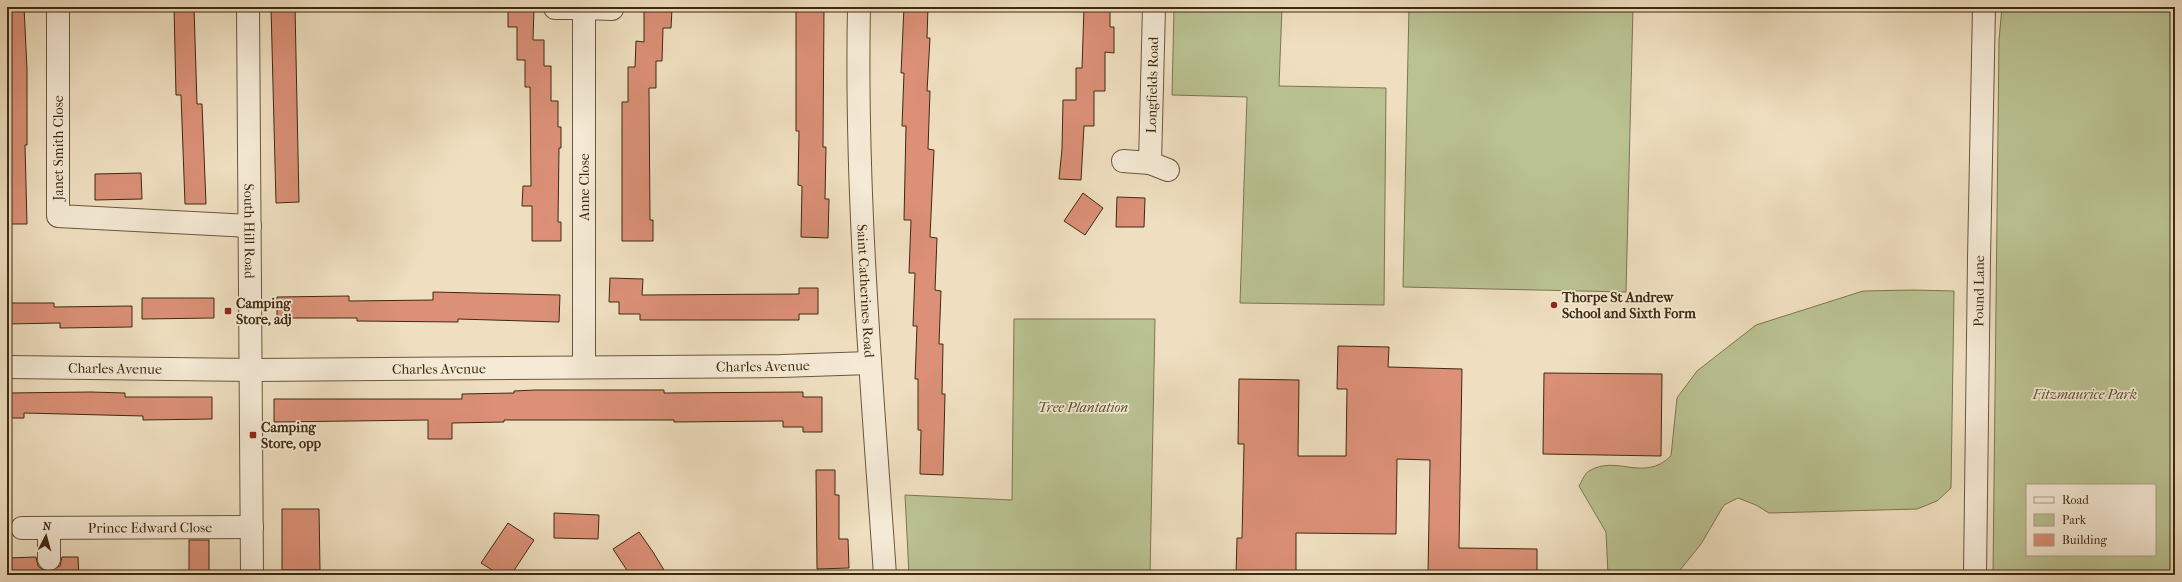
<svg xmlns="http://www.w3.org/2000/svg" width="2182" height="582" font-family="'IM FELL French Canon',serif">
  <style>
    .green { fill: #bac292; stroke: #7c7650; fill-rule: evenodd }
    .building { fill: #db9077; stroke: #3e2a0f }
    .lines { fill: none; stroke-linecap: round; stroke-linejoin: round }
    .street-casing { stroke: #6a573b; stroke-width: 24 }
    .street { stroke: #f5ead6; stroke-width: 22 }
    .poi-dot { fill: #8f2418; stroke: #f5ead6; stroke-width: 1.5 }
    .labels { text-anchor: middle; dominant-baseline: central; stroke-width: 3.5; stroke-linejoin: round; paint-order: stroke }
    .street-label { font-size: 14px; fill: #3e2a0f; stroke: #f5ead6 }
    .poi-label { font-size: 14px; font-weight: bold; fill: #3e2a0f; stroke: #f5ead6; text-anchor: start }
    .park-label { font-size: 14px; font-style: italic; fill: #5d5030; stroke: #f5ead6 }
  </style>
  <rect width="100%" height="100%" fill="#efdfc0"/>
  <filter id="stains"><feTurbulence type="fractalNoise" baseFrequency=".005" numOctaves="4"/><feColorMatrix values="0 0 0 0 .2 0 0 0 0 .09 0 0 0 0 .02 0 0 0 .5 -.17"/></filter>
  <radialGradient id="worn" r=".72"><stop offset=".6" stop-color="#630" stop-opacity="0"/><stop offset="1" stop-color="#630" stop-opacity=".3"/></radialGradient>
  <!-- green -->
  <g class="green">
    <polygon points="1174,7 1282,7 1279,86 1386,88 1384,305 1240,303 1247,97 1172,95"/>
    <polygon points="1409,7 1633,7 1626,292 1403,287"/>
    <path d="M 2002,7 L 2175,7 L 2175,575 L 1993,575 L 1999,40 ZM 2027,485 L 2155,485 L 2155,555 L 2027,555 Z"/>
    <path d="M 1913,290 L 1954,291 L 1951,488 L 1937,501 L 1917,509 L 1769,513 L 1756,505 L 1738,498 L 1724,505 L 1701,544 L 1676,575 L 1608,575 L 1606,532 L 1579,486 C 1582,481 1585,473 1589,471 C 1617,454 1643,483 1671,456 L 1677,398 L 1697,371 L 1756,325 L 1863,291 Z"/>
    <polygon points="1014,319 1155,319 1150,575 909,575 905,495 1012,500"/>
  </g>
  <!-- building -->
  <g class="building">
    <polygon points="7,7 24,7 27,69 27,145 25,145 27,224 7,224"/>
    <polygon points="174,7 194,7 197,104 202,104 206,204 185,204 181,95 176,95"/>
    <polygon points="271,7 295,7 299,202 276,203"/>
    <polygon points="508,7 534,7 533,40 544,40 544,66 551,66 551,101 558,101 558,127 561,127 561,148 559,148 558,222 561,222 561,241 532,241 532,206 522,206 523,186 531,186 530,87 525,87 525,60 517,60 517,27 508,27"/>
    <polygon points="796,7 824,7 823,147 826,147 825,199 829,199 828,238 801,237 802,186 798,185 799,131 796,131"/>
    <polygon points="904,7 928,7 927,38 930,38 927,91 930,91 928,149 934,150 930,237 937,238 935,290 941,291 939,344 943,344 942,394 945,394 943,475 920,474 921,430 918,430 918,379 915,379 917,326 913,326 915,273 909,273 911,220 904,220 906,126 902,126 904,73 901,73"/>
    <polygon points="1084,7 1110,7 1110,27 1114,27 1114,53 1105,52 1105,91 1094,91 1094,126 1084,126 1081,180 1059,179 1062,149 1063,100 1076,100 1076,68 1082,68"/>
    <polygon points="644,8 672,9 671,28 663,28 662,61 656,61 656,88 649,88 650,220 653,220 653,241 622,241 622,102 628,102 628,67 635,67 636,41 644,42"/>
    <polygon points="141,173 142,199 95,200 95,174"/>
    <polygon points="1083,193 1103,208 1085,235 1064,221"/>
    <polygon points="1117,197 1145,198 1144,227 1116,227"/>
    <polygon points="610,278 643,279 642,295 799,294 799,288 818,288 818,314 799,314 799,320 640,320 640,314 619,314 619,302 609,302"/>
    <polygon points="433,292 560,295 559,322 458,319 458,322 357,321 357,318 277,318 277,297 349,296 349,301 433,300"/>
    <polygon points="142,298 214,298 214,318 142,319"/>
    <polygon points="7,303 54,303 54,307 132,306 132,327 60,328 60,323 7,324"/>
    <polygon points="1338,346 1389,347 1388,367 1462,369 1459,548 1537,549 1537,575 1428,575 1430,460 1397,459 1396,534 1296,533 1296,575 1236,575 1237,538 1242,538 1244,444 1238,444 1239,379 1299,380 1298,456 1346,456 1347,389 1337,389"/>
    <polygon points="1544,373 1662,374 1661,456 1543,454"/>
    <polygon points="535,390 664,390 664,393 803,392 803,397 822,397 822,432 803,432 803,427 783,427 783,421 674,422 674,420 504,420 504,422 452,423 452,439 428,439 428,420 274,422 274,399 462,399 462,394 514,393 514,391"/>
    <polygon points="91,392 125,393 125,397 212,397 212,419 143,420 143,416 24,413 24,418 7,418 7,393"/>
    <polygon points="816,470 835,470 835,495 839,495 839,539 848,539 849,568 817,569"/>
    <polygon points="282,509 319,509 320,570 282,570"/>
    <polygon points="554,513 599,515 598,539 554,538"/>
    <polygon points="508,523 534,540 511,575 500,575 481,563"/>
    <polygon points="639,532 653,552 667,575 630,575 613,549"/>
    <rect x="189" y="540" width="20" height="34"/>
    <polygon points="36,557 38,566 43,570 49,571 60,566 62,557 78,557 79,575 7,575 7,558"/>
  </g>
  <g class="lines">
    <defs>
      <g id="street">
        <polyline points="58,7 58,216 250,226"/>
        <path id="s1" d="M 248,7 L 252,575"/>
        <path id="s2" d="M 859,7 C 855,197 872,386 885,575"/>
        <polyline points="555,8 584,8"/>
        <path id="s3" d="M 1123,161 L 1150,163 L 1154,7"/>
        <polyline points="1150,163 1168,170"/>
        <polyline points="584,366 584,8 612,9"/>
        <path id="s4" d="M 7,367 L 252,370 L 781,366 L 870,363"/>
        <path id="s5" d="M 22,528 L 252,527"/>
        <polyline points="49,529 49,559"/>
        <path id="s6" d="M 1975,575 L 1979,259 L 1984,7"/>
      </g>
    </defs>
    <!-- street casing -->
    <use href="#street" class="street-casing"/>
    <!-- street -->
    <use href="#street" class="street"/>
  </g>
  <!-- markers -->
  <g class="poi-dot">
    <circle cx="1554" cy="305" r="4"/>
    <rect x="224" y="307" width="8" height="8" rx="2"/>
    <rect x="249" y="431" width="8" height="8" rx="2"/>
  </g>
  <g class="labels">
    <!-- street labels -->
    <g class="street-label">
      <text stroke="none"><textPath href="#s3" startOffset="105">Longfields Road</textPath></text>
      <text transform="translate(58 148) rotate(-90)">Janet Smith Close</text>
      <text transform="translate(584 187) rotate(-90)">Anne Close</text>
      <text stroke="none"><textPath href="#s1" startOffset="224">South Hill Road</textPath></text>
      <text stroke="none"><textPath href="#s2" startOffset="284">Saint Catherines Road</textPath></text>
      <text stroke="none"><textPath href="#s6" startOffset="284">Pound Lane</textPath></text>
      <text stroke="none"><textPath href="#s4" startOffset="756">Charles Avenue</textPath></text>
      <text stroke="none"><textPath href="#s4" startOffset="108">Charles Avenue</textPath></text>
      <text stroke="none"><textPath href="#s4" startOffset="432">Charles Avenue</textPath></text>
      <text stroke="none"><textPath href="#s5" startOffset="128">Prince Edward Close</textPath></text>
    </g>
    <!-- poi labels -->
    <g class="poi-label">
      <text x="1562" y="297">Thorpe St Andrew<tspan x="1562" dy="16">School and Sixth Form</tspan></text>
      <text x="236" y="303">Camping<tspan x="236" dy="16">Store, adj</tspan></text>
      <text x="261" y="427">Camping<tspan x="261" dy="16">Store, opp</tspan></text>
    </g>
    <!-- park labels -->
    <g class="park-label">
      <text x="2085" y="394">Fitzmaurice Park</text>
      <text x="1083" y="407">Tree Plantation</text>
    </g>
  </g>
  <!-- margin -->
  <rect width="2182" height="582" fill="none" stroke="#efdfc0" stroke-width="24"/>
  <rect x="8" y="8" width="2166" height="566" fill="none" stroke="#3e2a0f" stroke-width="2"/>
  <rect x="12" y="12" width="2158" height="558" fill="none" stroke="#3e2a0f"/>
  <!-- legend -->
  <rect x="2026" y="484" width="130" height="72" fill="#f5ead6" stroke="#ac9d86"/>
  <rect x="2034" y="497" width="20" height="6" fill="#f5ead6" stroke="#ac9d86"/>
  <text x="2062" y="504" font-size="12" fill="#3e2a0f">Road</text>
  <rect x="2034" y="514" width="20" height="12" fill="#bac292" stroke="#ac9d86"/>
  <text x="2062" y="524" font-size="12" fill="#3e2a0f">Park</text>
  <rect x="2034" y="534" width="20" height="12" fill="#db9077" stroke="#ac9d86"/>
  <text x="2062" y="544" font-size="12" fill="#3e2a0f">Building</text>
  <!-- north arrow -->
  <g transform="translate(46 536) rotate(6)" stroke="#f5ead6" stroke-width="3" paint-order="stroke">
  <path d="M0-3L7 15L0 10L-7 15Z" fill="#3e2a0f"/>
  <text y="-6" font-size="11" font-weight="bold" text-anchor="middle" fill="#3e2a0f">N</text>
  </g>
  <rect width="100%" height="100%" filter="url(#stains)"/>
  <rect width="100%" height="100%" fill="url(#worn)"/>
</svg>
